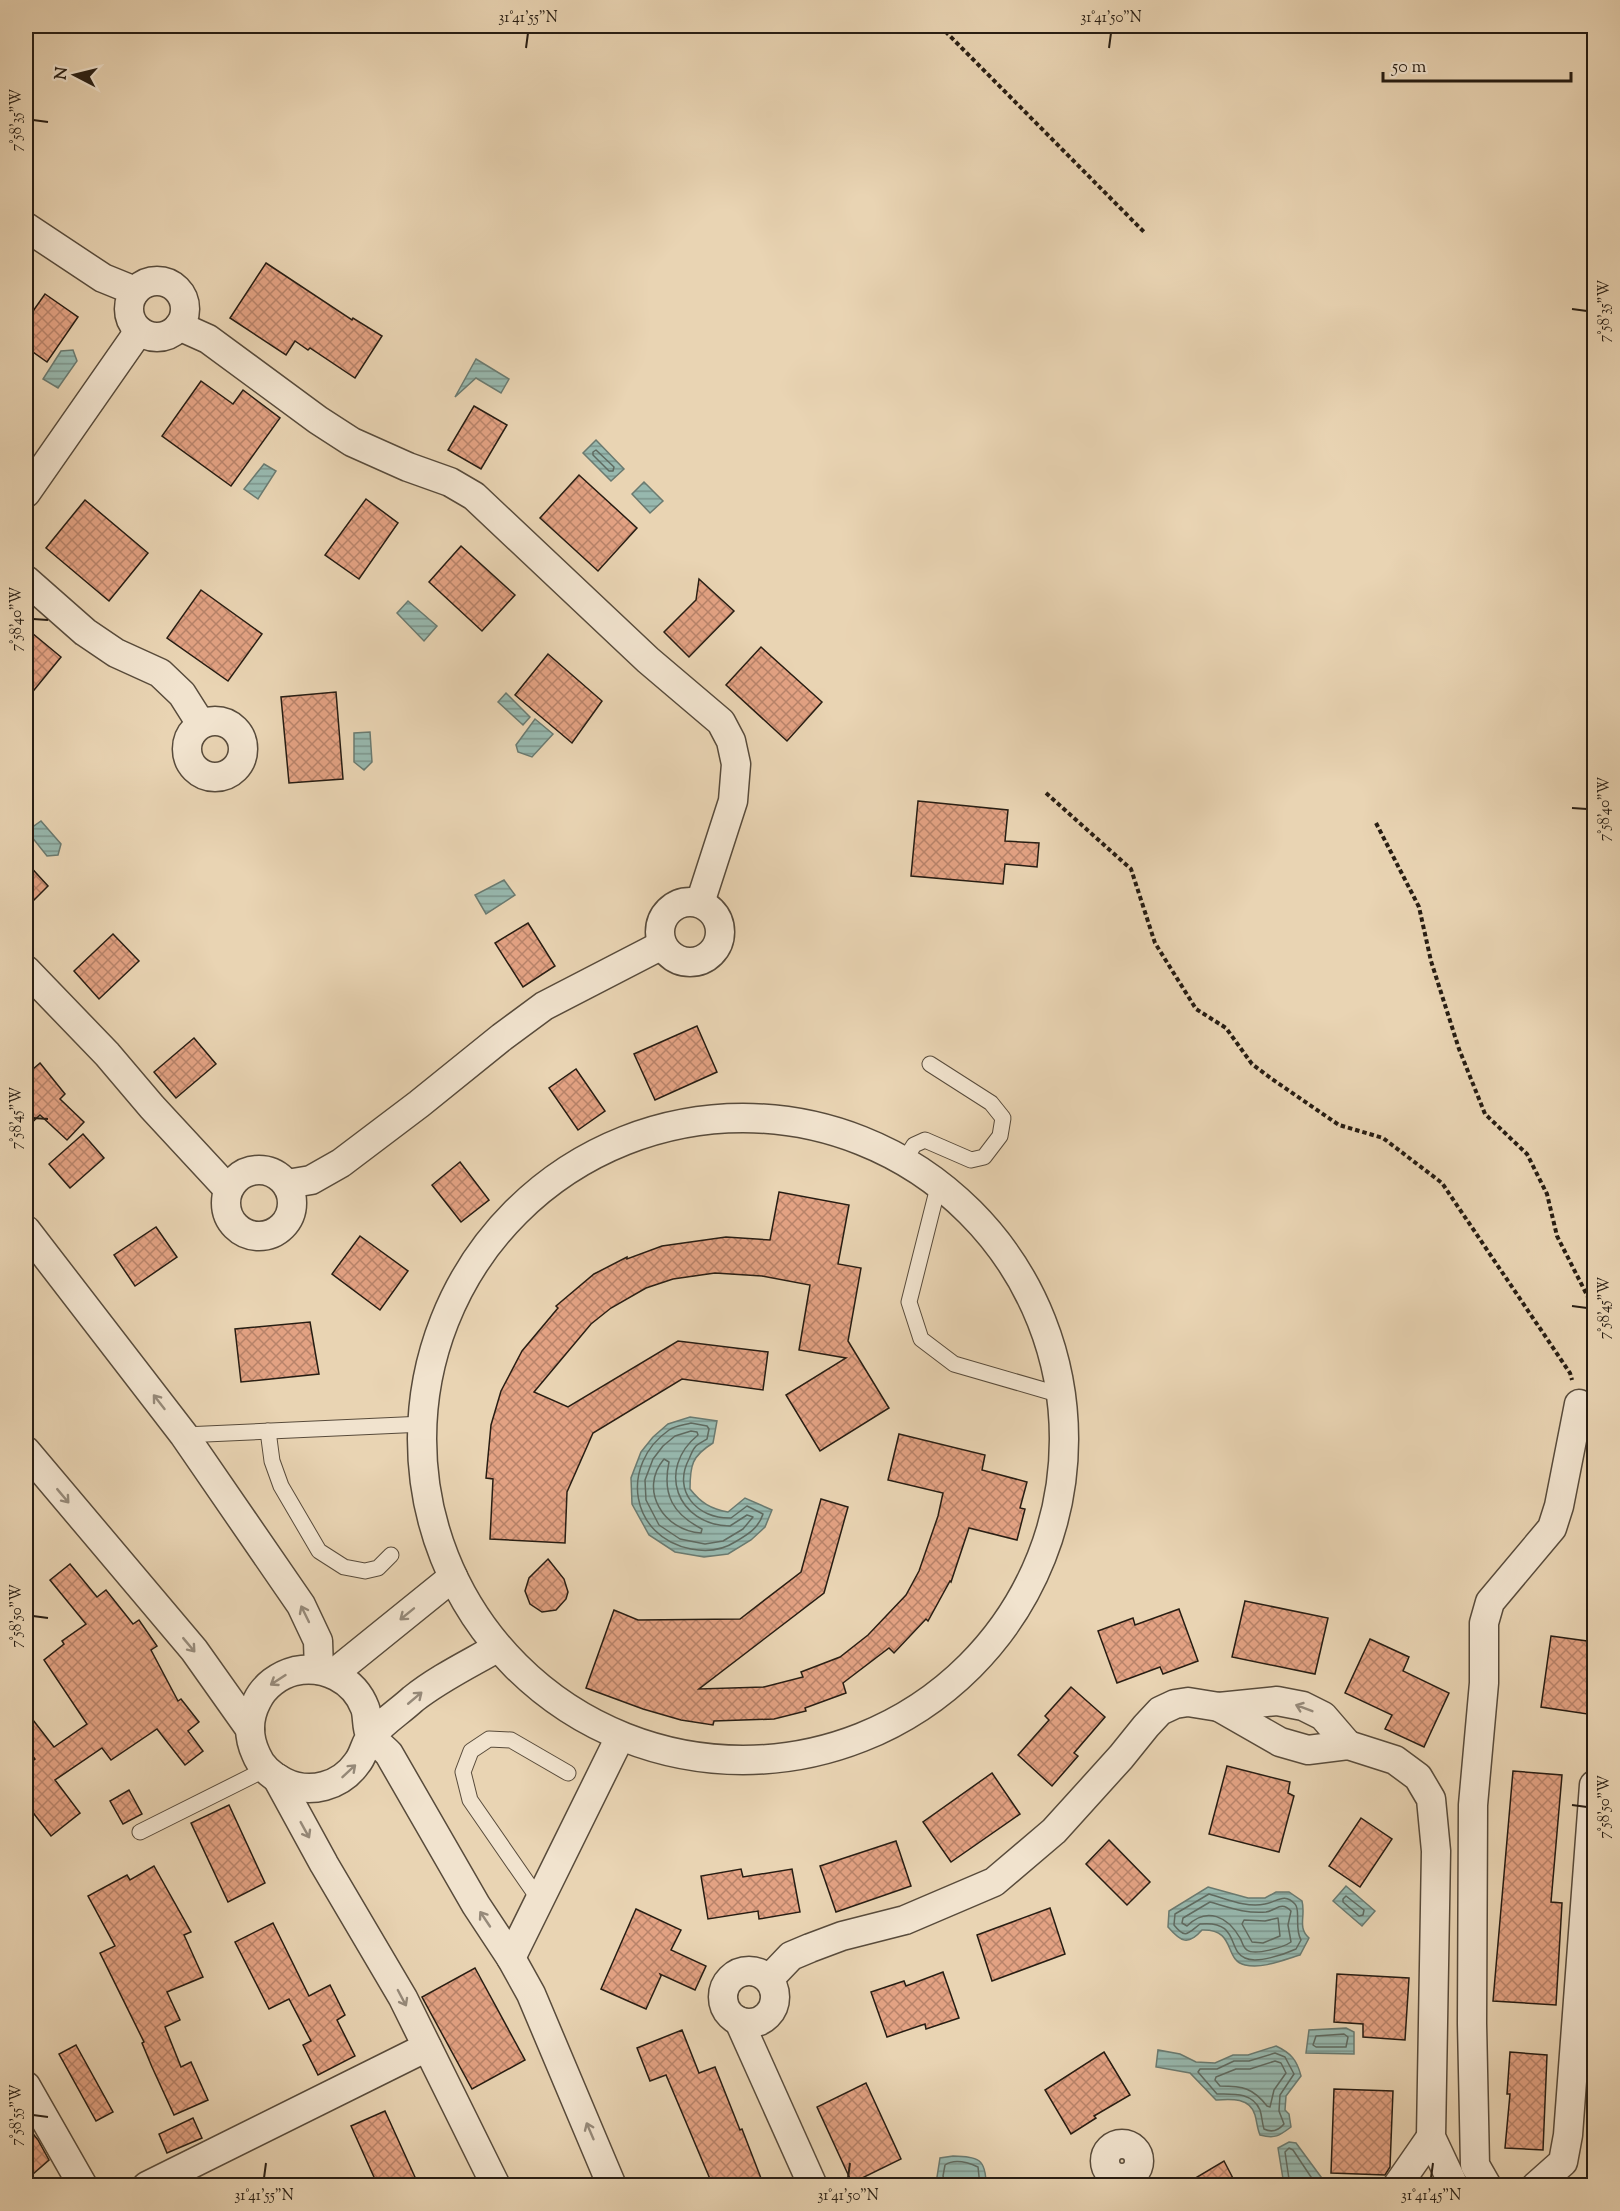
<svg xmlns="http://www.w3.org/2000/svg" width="1620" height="2211" font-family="'Sorts Mill Goudy',serif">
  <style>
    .water { fill: url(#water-rules); stroke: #6a7a70; stroke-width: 1.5 }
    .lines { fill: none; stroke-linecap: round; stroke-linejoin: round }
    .shore { stroke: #5f6a60; stroke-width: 1.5 }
    .building { fill: url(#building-cross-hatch); stroke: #271d13; stroke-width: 1.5 }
    .lane-casing { stroke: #584b3b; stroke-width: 17 }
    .street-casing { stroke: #584b3b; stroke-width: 31 }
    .path { stroke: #271d13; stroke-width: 4; stroke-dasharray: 4.5 3; stroke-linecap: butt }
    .lane { stroke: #f1e3ce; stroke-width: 15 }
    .street { stroke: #f1e3ce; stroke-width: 28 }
    .oneway { stroke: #968a7a }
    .ticks { fill: none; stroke: #271d13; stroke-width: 2 }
    .neatline { fill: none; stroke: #271d13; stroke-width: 2 }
    .ticks-label { font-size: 15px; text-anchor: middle; fill: #271d13 }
  </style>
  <defs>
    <pattern id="water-rules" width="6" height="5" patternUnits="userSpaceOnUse" patternTransform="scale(1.5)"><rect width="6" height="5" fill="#97b8ae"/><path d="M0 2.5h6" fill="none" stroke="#7b958c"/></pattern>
    <pattern id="building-cross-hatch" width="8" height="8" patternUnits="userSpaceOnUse" patternTransform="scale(1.5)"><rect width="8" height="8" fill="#e3a283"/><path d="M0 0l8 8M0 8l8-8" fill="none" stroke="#b8836a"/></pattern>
  </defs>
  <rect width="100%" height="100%" fill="#e9d4b3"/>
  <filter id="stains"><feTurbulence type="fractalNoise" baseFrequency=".00333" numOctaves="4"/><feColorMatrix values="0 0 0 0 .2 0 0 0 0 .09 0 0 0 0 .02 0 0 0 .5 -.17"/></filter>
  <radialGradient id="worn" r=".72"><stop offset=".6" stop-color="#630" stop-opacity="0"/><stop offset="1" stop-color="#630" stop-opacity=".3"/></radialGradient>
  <!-- water -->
  <g class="water">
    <polygon points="73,350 77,361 58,388 43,379 61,351"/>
    <polygon points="476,359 509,379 501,393 476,378 455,397"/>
    <polygon points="596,440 624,469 611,481 583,453"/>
    <polygon points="264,464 276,471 258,499 244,489"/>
    <polygon points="644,482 663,501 650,513 632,494"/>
    <polygon points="408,601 437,626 424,641 397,613"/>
    <polygon points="506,693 530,717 523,725 498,702"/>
    <polygon points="535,719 553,734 532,757 518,752 516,745"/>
    <polygon points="370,732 372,762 364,770 354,762 354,733"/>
    <polygon points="41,821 61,844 58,855 47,856 27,831"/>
    <polygon points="504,880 515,895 486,914 475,895"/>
    <path d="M 690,1417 L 717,1421 L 713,1443 C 692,1456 690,1465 690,1489 C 701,1503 711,1509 728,1512 L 745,1498 L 772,1510 L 765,1527 L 751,1540 L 728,1554 L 704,1557 L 675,1552 L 649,1535 L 632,1504 L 631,1478 L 641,1452 L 653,1437 L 668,1424 Z"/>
    <polygon points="1346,1886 1375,1911 1362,1926 1333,1901"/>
    <path d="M 1208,1887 L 1248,1898 L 1265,1898 L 1276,1892 L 1289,1892 L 1302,1901 C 1306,1916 1297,1927 1309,1938 L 1300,1955 C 1283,1960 1263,1969 1245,1965 C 1223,1960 1237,1929 1202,1930 C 1188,1946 1181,1942 1168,1927 L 1169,1911 Z"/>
    <polygon points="1346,2028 1354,2032 1354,2054 1306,2053 1309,2030"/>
    <path d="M 1276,2046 C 1291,2053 1297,2060 1301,2076 L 1286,2096 L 1285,2110 L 1289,2114 L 1291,2127 C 1279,2136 1275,2139 1260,2135 C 1257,2128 1257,2122 1255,2115 C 1250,2097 1230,2099 1216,2100 L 1190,2073 L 1156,2067 L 1158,2050 L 1180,2054 L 1196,2062 L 1215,2063 L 1233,2055 L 1248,2055 Z"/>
    <polygon points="1289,2142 1296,2143 1324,2181 1323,2185 1284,2185 1278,2148"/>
    <path d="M 953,2156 C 978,2157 986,2158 986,2185 L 942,2185 L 937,2177 L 940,2158 Z"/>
  </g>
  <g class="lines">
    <!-- shore -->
    <g class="shore">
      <polygon points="596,450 614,467 613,471 609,471 593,455 593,452"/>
      <path d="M 691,1423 L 707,1426 L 709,1429 L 707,1439 C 704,1441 699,1443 696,1446 C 692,1450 691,1455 689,1459 C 672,1491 697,1519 731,1518 L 747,1506 L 763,1514 C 759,1528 747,1535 735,1542 C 721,1551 707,1552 691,1549 C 630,1537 619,1465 669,1430 C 675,1426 684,1425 691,1423 Z"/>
      <path d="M 691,1431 L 697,1432 L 698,1435 C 656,1469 677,1525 730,1526 L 747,1515 L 753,1517 L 743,1529 L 723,1541 L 705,1544 L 680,1539 L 659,1525 L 646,1500 L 645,1480 L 653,1459 L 663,1446 L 675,1436 Z"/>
      <path d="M 664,1459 L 669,1462 C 662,1495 673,1514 702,1529 L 701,1533 C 664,1531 638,1490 664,1459 Z"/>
      <path d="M 1209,1894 C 1227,1899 1246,1908 1265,1904 C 1277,1902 1284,1892 1295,1904 C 1301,1910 1294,1928 1301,1940 L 1296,1949 C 1285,1954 1257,1964 1245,1958 C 1227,1951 1240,1920 1200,1924 C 1188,1933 1186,1940 1174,1925 L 1175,1914 Z"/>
      <polygon points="1346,1896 1364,1910 1363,1915 1359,1916 1343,1902 1343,1899"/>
      <path d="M 1210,1902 C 1228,1907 1246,1914 1266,1912 C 1277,1910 1281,1901 1291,1911 L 1288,1925 L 1291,1942 C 1284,1947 1255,1956 1247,1950 C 1243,1948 1242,1941 1240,1938 C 1228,1917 1207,1906 1187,1926 L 1182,1923 L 1183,1918 Z"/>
      <polygon points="1278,1918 1280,1936 1263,1943 1252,1942 1242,1924 1244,1920 1265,1921"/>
      <polygon points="1344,2034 1348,2037 1346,2047 1316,2047 1313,2045 1316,2036"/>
      <path d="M 1275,2053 L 1285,2057 L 1294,2074 L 1280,2095 L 1279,2111 L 1284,2124 C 1278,2131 1272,2133 1264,2129 C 1262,2123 1262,2116 1260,2110 C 1252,2092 1233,2094 1217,2094 L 1198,2072 L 1200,2069 L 1217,2069 L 1234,2061 L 1249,2061 Z"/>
      <path d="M 1275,2061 L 1281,2063 L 1286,2073 L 1274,2090 L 1270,2107 L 1267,2106 C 1253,2088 1243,2086 1220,2086 L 1215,2080 L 1216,2077 L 1236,2069 L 1250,2069 Z"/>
      <path d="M 946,2186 L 943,2176 L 945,2165 C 954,2159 967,2162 978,2167 L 980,2186"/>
      <polyline points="1290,2186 1285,2152 1289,2148 1293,2150 1317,2186"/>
    </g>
  </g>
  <!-- building -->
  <g class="building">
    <polygon points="266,263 352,320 353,318 382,336 355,378 310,348 308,350 295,341 286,355 230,318"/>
    <polygon points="45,294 78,317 47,362 26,347 26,321"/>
    <polygon points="201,381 233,404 243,390 280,418 231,486 162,436"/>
    <polygon points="474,406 507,425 481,469 448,450"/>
    <polygon points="579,475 637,528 598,571 540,518"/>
    <polygon points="366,499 398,523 359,579 325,555"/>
    <polygon points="85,500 148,553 109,601 46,548"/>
    <polygon points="461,546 515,595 482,631 429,582"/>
    <polygon points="699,579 734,611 689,657 664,632 696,600"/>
    <polygon points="201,590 262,634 228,681 167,638"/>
    <polygon points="26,628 61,657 26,700"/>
    <polygon points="761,647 822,702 787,741 726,685"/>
    <polygon points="548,654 602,701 572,743 515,695"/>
    <polygon points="336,692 343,779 289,783 281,697"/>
    <polygon points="918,801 1008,810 1005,841 1039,843 1037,867 1005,864 1003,884 911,876"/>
    <polygon points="26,862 48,886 26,908"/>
    <polygon points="528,923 555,966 523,987 495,943"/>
    <polygon points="113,934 139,961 99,999 74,971"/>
    <polygon points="697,1026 717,1072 655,1100 634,1054"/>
    <polygon points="194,1038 216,1064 176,1098 154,1072"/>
    <polygon points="40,1063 65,1094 60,1099 84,1122 67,1140 40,1115 26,1128 26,1075"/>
    <polygon points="576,1069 605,1111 578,1130 549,1088"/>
    <polygon points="83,1134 104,1158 70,1188 49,1164"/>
    <polygon points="460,1162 489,1200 461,1222 432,1185"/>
    <polygon points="779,1192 849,1205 838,1264 861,1268 848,1341 889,1408 820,1451 786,1395 846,1358 799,1350 810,1285 762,1276 715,1273 673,1279 646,1288 611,1308 591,1324 534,1392 568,1407 678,1341 768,1352 763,1390 682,1379 593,1433 567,1492 565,1543 490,1539 493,1479 486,1478 491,1425 501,1391 522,1351 558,1308 556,1306 594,1274 627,1257 627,1259 662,1246 726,1237 770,1240"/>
    <polygon points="156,1227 177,1257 135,1286 114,1255"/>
    <polygon points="360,1236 408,1271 380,1310 332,1274"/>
    <polygon points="310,1322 319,1374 241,1382 235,1329"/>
    <polygon points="899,1434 985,1455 982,1470 1027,1482 1020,1508 1025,1509 1017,1540 969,1528 951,1582 950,1581 928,1621 926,1619 894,1653 889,1648 843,1683 846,1693 805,1708 806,1711 774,1719 714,1721 713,1725 681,1720 643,1709 586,1688 614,1610 638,1620 740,1619 801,1572 821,1499 848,1507 824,1593 699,1689 764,1687 803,1677 801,1672 840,1657 868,1635 906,1595 919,1571 938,1516 943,1493 888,1480"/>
    <polygon points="548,1559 564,1579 568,1592 566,1599 556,1610 542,1612 530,1604 525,1591 529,1578"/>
    <polygon points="70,1564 97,1597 106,1590 133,1624 139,1620 157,1646 151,1650 178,1701 181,1699 199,1722 188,1731 203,1751 185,1765 157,1729 111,1760 102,1748 55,1780 80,1813 51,1836 31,1810 33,1809 26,1799 26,1766 35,1759 26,1747 26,1711 54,1747 87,1724 44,1660 64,1644 62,1641 86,1624 50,1580"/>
    <polygon points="1245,1601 1328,1618 1315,1674 1232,1657"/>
    <polygon points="1179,1609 1198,1661 1163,1674 1160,1667 1117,1683 1098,1631 1133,1618 1135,1625"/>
    <polygon points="1551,1636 1594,1642 1594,1715 1541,1707"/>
    <polygon points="1370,1639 1409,1657 1403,1671 1449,1693 1424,1747 1385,1729 1392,1715 1345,1693"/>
    <polygon points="1071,1687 1105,1717 1074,1753 1078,1756 1052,1786 1018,1755 1049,1720 1045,1716"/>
    <polygon points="1227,1766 1290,1782 1288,1793 1294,1796 1279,1852 1209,1834"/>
    <polygon points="1513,1771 1562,1775 1551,1902 1562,1903 1556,2005 1493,2001"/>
    <polygon points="992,1773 1020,1814 951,1862 923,1822"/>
    <polygon points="129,1790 142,1814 123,1824 110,1801"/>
    <polygon points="229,1805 265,1883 228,1902 191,1823"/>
    <polygon points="1361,1818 1392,1839 1360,1887 1329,1866"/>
    <polygon points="1109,1840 1150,1882 1127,1905 1086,1864"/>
    <polygon points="896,1841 911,1886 836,1912 820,1866"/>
    <polygon points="154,1866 191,1932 184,1935 203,1977 167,1992 180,2020 165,2027 181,2067 191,2062 208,2100 174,2115 152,2067 142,2043 144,2042 100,1953 115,1946 88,1896 127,1875 130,1880"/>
    <polygon points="741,1869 743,1877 792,1869 800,1912 759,1919 758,1911 708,1919 701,1876"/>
    <polygon points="1050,1908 1065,1954 992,1981 977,1935"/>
    <polygon points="636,1909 681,1930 671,1950 706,1966 695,1990 660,1974 661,1976 646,2009 601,1989"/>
    <polygon points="273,1923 309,1996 330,1985 345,2015 337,2020 355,2056 318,2075 303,2045 311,2041 289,1999 269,2009 235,1942"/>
    <polygon points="475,1968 525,2060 472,2089 422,1997"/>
    <polygon points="943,1972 959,2018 926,2029 925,2024 887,2037 871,1992 904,1981 906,1986"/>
    <polygon points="1337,1974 1409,1978 1405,2040 1363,2037 1363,2024 1334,2022"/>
    <polygon points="682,2030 699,2073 715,2067 740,2130 742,2129 764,2186 713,2186 666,2075 650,2081 637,2048"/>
    <polygon points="76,2045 113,2112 96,2121 59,2054"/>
    <polygon points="1104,2052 1130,2095 1094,2116 1096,2118 1071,2134 1045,2090"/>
    <polygon points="1510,2052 1547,2055 1543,2150 1505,2148 1510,2094 1507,2094"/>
    <polygon points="866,2083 901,2159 852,2183 817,2107"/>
    <polygon points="1334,2089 1393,2091 1390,2167 1385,2175 1331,2173"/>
    <polygon points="385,2111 400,2144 419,2186 378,2186 351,2126"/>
    <polygon points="193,2118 202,2138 167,2153 159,2134"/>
    <polygon points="26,2125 38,2140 49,2160 26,2180"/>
    <polygon points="1224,2161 1237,2186 1182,2186"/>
  </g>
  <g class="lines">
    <defs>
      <g id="lane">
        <polyline points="904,1161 914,1145 925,1140 971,1160 984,1157 1000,1136 1003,1118 991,1103 930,1064"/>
        <polyline points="939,1183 909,1302 921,1339 954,1364 1061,1395"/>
        <polyline points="268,1431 272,1461 281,1486 319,1551 344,1567 365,1571 378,1568 391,1555"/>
        <polyline points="184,1435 424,1424"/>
        <polyline points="140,1832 266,1769"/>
        <polyline points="540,1901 470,1800 463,1772 471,1751 489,1739 511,1740 568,1773"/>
      </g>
      <g id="street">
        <polyline points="26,227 103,278 135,291"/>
        <circle cx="157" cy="309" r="28"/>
        <polyline points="179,326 208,339 318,420 352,442 408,467 450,482 474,496 648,660 721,722 731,741 736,764 733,801 700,903"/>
        <polyline points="26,493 139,331"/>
        <polyline points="26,580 85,632 116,653 160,673 182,694 201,724"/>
        <circle cx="215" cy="749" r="28"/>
        <circle cx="690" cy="932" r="30"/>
        <polyline points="26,970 107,1054 152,1107 228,1189"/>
        <circle cx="743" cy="1439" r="321"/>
        <circle cx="259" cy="1203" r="33"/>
        <polyline points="287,1184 311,1180 341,1163 419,1104 502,1037 544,1006 662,945"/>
        <polyline points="26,1230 184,1435 301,1605 318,1641 319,1670"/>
        <polyline points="26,1451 194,1650 250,1729"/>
        <path d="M 495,1649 C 467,1665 438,1679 413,1699 C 400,1711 383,1722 372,1735 C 365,1742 364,1755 357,1763 C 341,1786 310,1795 284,1782 C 272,1776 261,1767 256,1754 C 248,1737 248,1718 257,1701 C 264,1686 279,1675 295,1671 C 324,1665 354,1679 365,1708 C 368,1716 366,1727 370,1735 C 373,1741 384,1748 389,1754 L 476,1905 L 511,1958 L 531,1994 L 612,2186"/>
        <polyline points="333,1674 453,1577"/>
        <polyline points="1219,1707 1280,1742 1308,1750 1348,1745 1395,1760 1418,1777 1431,1799 1436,1851 1431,2137 1454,2186"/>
        <polyline points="277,1778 324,1864 403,1998 496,2186"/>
        <polyline points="511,1958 620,1737"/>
        <circle cx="749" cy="1997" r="26"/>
        <polyline points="769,1979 791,1956 810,1948 842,1936 905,1920 994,1882 1054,1831 1121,1757 1146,1726 1160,1711 1175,1704 1188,1702 1219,1707 1277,1701 1303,1706 1323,1716 1348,1745"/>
        <polyline points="739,2021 813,2186"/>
        <polyline points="26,2086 83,2186"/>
        <circle cx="1122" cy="2161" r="17"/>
        <polyline points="147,2186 427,2047"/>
        <polyline points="1397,2186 1431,2137"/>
        <polyline points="1487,2186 1475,2165 1472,2023 1473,1805 1484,1683 1484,1623 1490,1602 1552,1528 1559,1506 1579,1404"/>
        <polyline points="1536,2186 1563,2162 1568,2135 1594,1785"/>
      </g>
    </defs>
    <!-- lane casing -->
    <use href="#lane" class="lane-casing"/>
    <!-- street casing -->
    <use href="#street" class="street-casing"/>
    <!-- path -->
    <g class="path">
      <polyline points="940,26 1145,233"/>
      <polyline points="1046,793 1131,869 1155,943 1196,1009 1226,1028 1252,1064 1272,1079 1339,1125 1383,1138 1442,1183 1570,1373 1572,1380"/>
      <polyline points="1376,823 1419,907 1431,961 1459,1049 1485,1114 1527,1154 1547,1194 1557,1236 1594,1309"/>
      <polyline points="1589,1382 1594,1370"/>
    </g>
    <!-- lane -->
    <use href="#lane" class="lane"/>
    <!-- street -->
    <use href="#street" class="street"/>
  </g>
  <!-- one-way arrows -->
  <defs><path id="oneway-shaft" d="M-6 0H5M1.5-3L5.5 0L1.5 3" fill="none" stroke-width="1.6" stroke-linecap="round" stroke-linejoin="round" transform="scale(1.5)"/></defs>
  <g class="oneway">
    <use href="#oneway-shaft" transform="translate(159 1402) rotate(-128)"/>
    <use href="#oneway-shaft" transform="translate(63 1496) rotate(50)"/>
    <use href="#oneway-shaft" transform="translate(305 1614) rotate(-116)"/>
    <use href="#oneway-shaft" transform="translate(407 1614) rotate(141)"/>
    <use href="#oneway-shaft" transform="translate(189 1645) rotate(50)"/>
    <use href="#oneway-shaft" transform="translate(278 1680) rotate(147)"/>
    <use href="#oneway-shaft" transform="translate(415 1698) rotate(-40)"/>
    <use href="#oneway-shaft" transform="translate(1304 1708) rotate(-159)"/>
    <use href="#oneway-shaft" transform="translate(349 1771) rotate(-43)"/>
    <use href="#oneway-shaft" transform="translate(305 1830) rotate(61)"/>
    <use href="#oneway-shaft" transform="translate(485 1919) rotate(-124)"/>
    <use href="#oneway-shaft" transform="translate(402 1998) rotate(62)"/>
    <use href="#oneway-shaft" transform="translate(590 2131) rotate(-113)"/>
  </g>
  <!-- ticks -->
  <path class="ticks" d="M 526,48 L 528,33M 1109,48 L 1111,33M 33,120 L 48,122M 1572,309 L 1587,311M 33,619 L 48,620M 1572,808 L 1587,809M 33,1118 L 48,1119M 1572,1306 L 1587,1308M 33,1616 L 48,1618M 1572,1805 L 1587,1807M 33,2115 L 48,2117M 264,2178 L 266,2163M 848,2178 L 850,2163M 1431,2178 L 1433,2163"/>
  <!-- margin -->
  <rect width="1620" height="2211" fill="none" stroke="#e9d4b3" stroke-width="66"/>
  <!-- north arrow -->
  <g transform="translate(75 75) rotate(277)" stroke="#f1e3ce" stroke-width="4.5" paint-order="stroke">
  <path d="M0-4.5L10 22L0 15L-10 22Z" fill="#271d13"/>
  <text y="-9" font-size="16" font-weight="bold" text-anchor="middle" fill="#271d13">N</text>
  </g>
  <!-- scale -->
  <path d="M1383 72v9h188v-9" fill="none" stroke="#271d13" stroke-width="3"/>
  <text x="1392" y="72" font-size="18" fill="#271d13" stroke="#f1e3ce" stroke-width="4.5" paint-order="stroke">50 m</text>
  <rect x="33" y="33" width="1554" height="2145" class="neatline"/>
  <g class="ticks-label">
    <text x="528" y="22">31°41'55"N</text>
    <text x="1111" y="22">31°41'50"N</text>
    <text transform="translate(16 120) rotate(-90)" y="5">7°58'35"W</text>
    <text transform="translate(1604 311) rotate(-90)" y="5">7°58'35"W</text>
    <text transform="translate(16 619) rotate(-90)" y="5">7°58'40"W</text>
    <text transform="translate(1604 809) rotate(-90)" y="5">7°58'40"W</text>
    <text transform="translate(16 1118) rotate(-90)" y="5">7°58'45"W</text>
    <text transform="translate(1604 1308) rotate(-90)" y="5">7°58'45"W</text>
    <text transform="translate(16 1616) rotate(-90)" y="5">7°58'50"W</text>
    <text transform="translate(1604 1807) rotate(-90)" y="5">7°58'50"W</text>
    <text transform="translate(16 2115) rotate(-90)" y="5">7°58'55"W</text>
    <text x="264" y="2200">31°41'55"N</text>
    <text x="848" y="2200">31°41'50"N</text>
    <text x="1431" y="2200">31°41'45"N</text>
  </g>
  <rect width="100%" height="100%" filter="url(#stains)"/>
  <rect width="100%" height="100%" fill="url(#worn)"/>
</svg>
